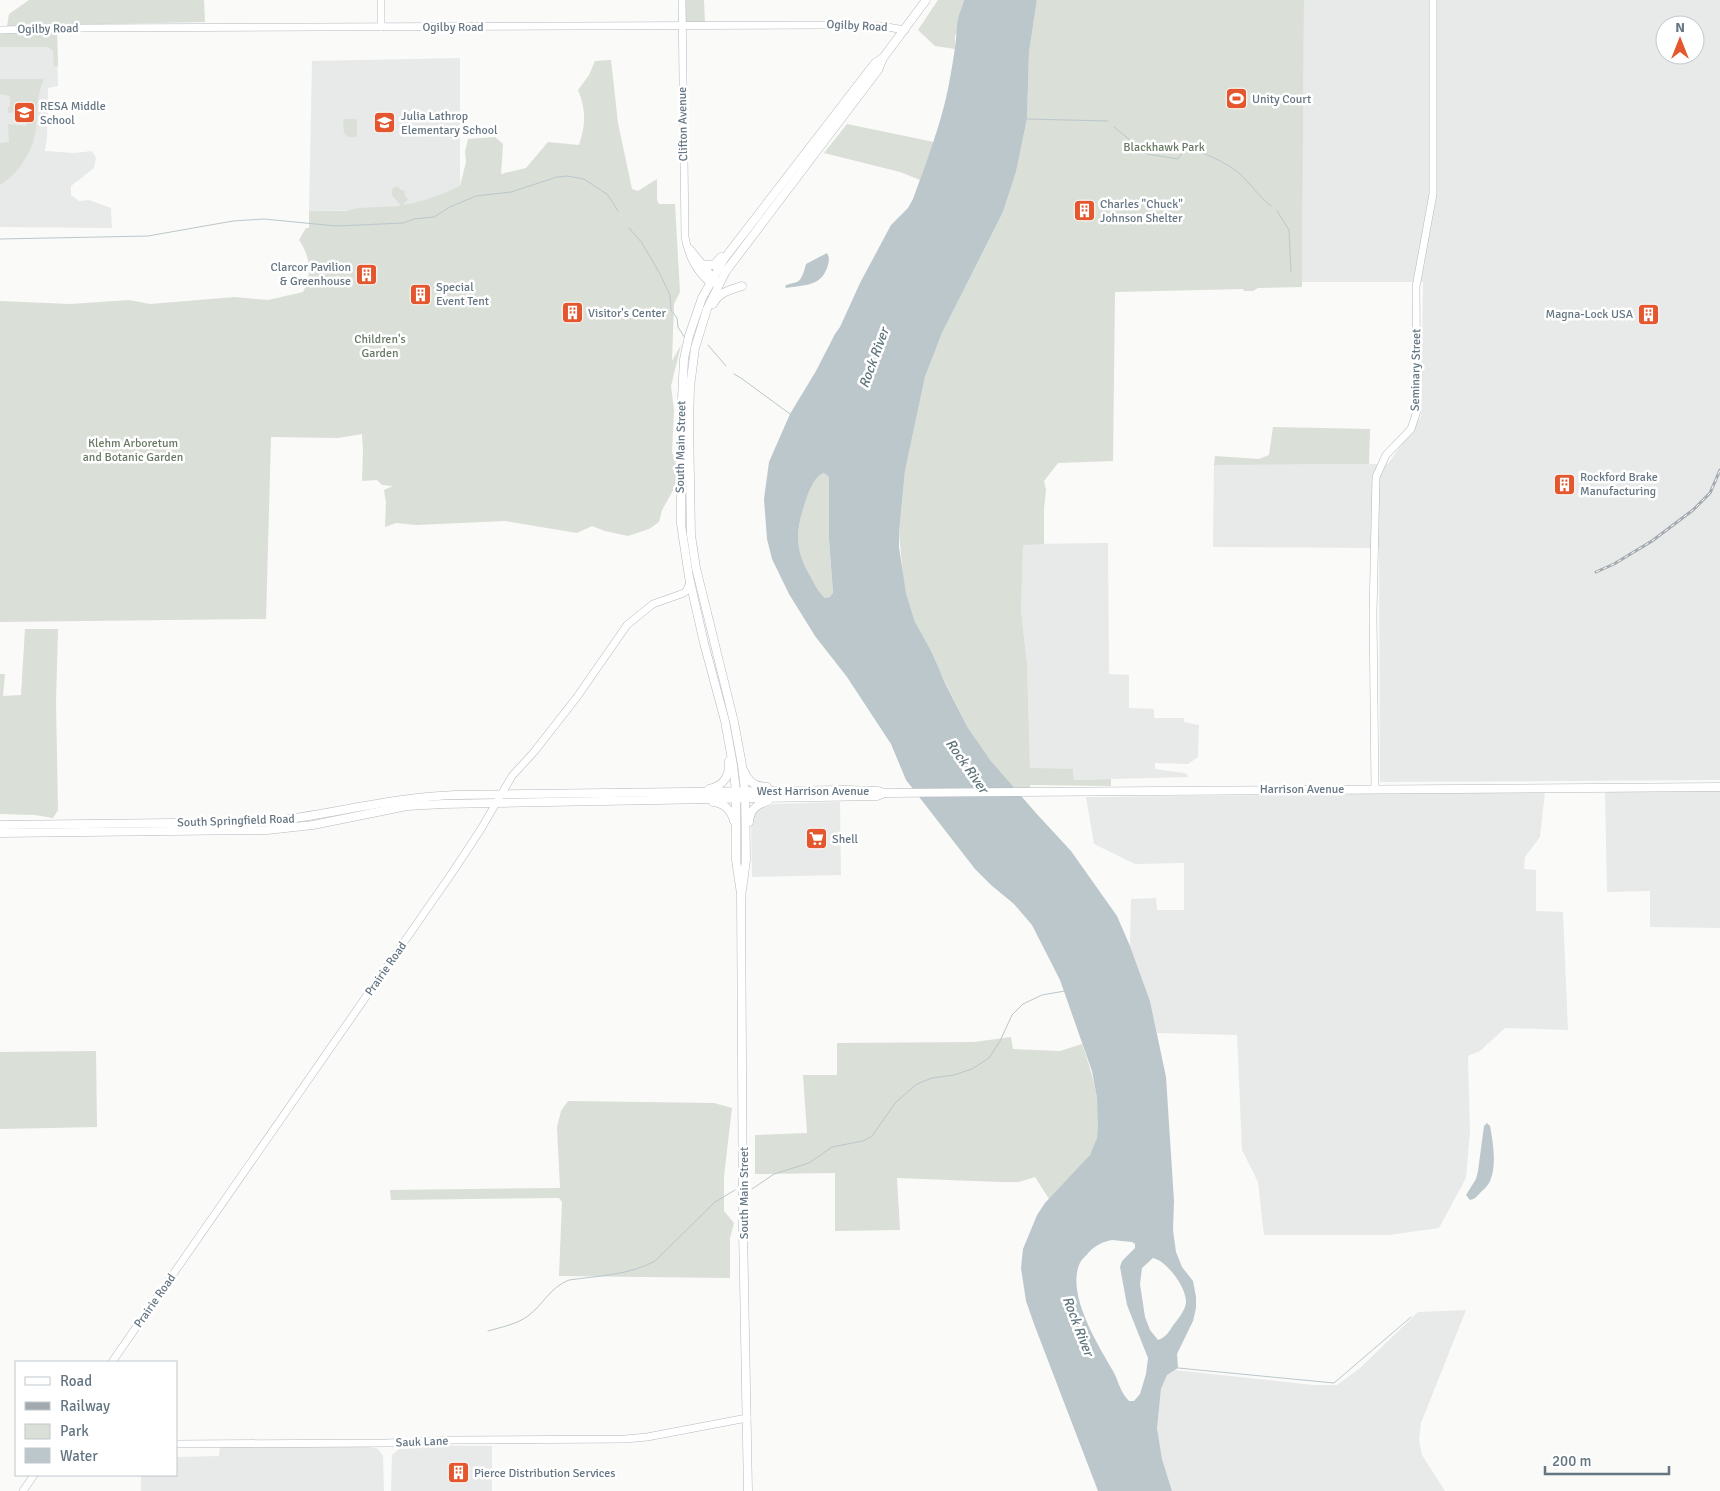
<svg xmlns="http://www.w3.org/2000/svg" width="1720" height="1491" font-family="Signika,sans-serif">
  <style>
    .built { fill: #e8e9e9; fill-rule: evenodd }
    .green { fill: #dadfd7 }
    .water { fill: #bbc7cb; fill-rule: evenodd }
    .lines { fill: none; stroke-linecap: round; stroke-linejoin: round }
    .stream { stroke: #bbc7cb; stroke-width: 1 }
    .secondary-casing { stroke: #b3babf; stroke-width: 8 }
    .primary-casing { stroke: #b5babe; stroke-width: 9 }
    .secondary { stroke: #fff; stroke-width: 7 }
    .primary { stroke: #fff; stroke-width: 8 }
    .rail-casing { stroke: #a2aab0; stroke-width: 3 }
    .rail { stroke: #fff; stroke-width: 1; stroke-dasharray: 4; stroke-linecap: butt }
    .labels { text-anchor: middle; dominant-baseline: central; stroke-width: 5; stroke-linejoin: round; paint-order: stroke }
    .street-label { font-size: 12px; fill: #657683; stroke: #fff }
    .poi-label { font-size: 12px; fill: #657683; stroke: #fff; text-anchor: start }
    .park-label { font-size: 12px; fill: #687a64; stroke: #fff }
    .water-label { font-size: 14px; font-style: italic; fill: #60757c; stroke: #fff }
  </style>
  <rect width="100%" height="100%" fill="#fafaf8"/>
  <!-- built -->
  <g class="built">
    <path d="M 1304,0 L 1720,0 L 1720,780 L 1380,782 L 1379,548 L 1213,547 L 1214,465 L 1388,464 L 1421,416 L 1423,282 L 1302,282 ZM 1665,25 L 1695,25 L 1695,55 L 1665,55 Z"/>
    <polygon points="57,32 58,86 48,88 47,138 45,151 75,153 92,151 96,158 94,168 71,186 71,195 79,201 89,200 111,208 112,228 0,227 0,33"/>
    <polygon points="460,58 460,195 410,210 309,211 312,61"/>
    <polygon points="1108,543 1109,674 1129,675 1129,708 1154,709 1154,718 1184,718 1184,722 1199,725 1198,757 1188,764 1155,763 1155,769 1184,773 1187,774 1188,777 1074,780 1073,769 1030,769 1027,663 1021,611 1023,544"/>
    <polygon points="1720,790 1720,928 1650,927 1650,891 1607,892 1605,793 1607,792"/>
    <polygon points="1545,792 1540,837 1525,857 1524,869 1536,870 1536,911 1563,912 1568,1030 1505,1028 1480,1051 1468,1056 1470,1131 1466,1178 1439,1228 1389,1235 1264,1235 1258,1182 1242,1150 1237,1035 1157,1033 1150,1001 1130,946 1131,899 1156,898 1157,910 1184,910 1184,863 1135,864 1094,844 1086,797"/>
    <polygon points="840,802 841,875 752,877 751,822 755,812 763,805 773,804"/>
    <polygon points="1466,1310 1421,1423 1419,1440 1422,1455 1445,1491 1172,1491 1162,1459 1157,1428 1161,1389 1167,1375 1175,1370 1313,1385 1337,1385 1360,1368 1418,1312"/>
    <polygon points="406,1445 492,1446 492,1491 391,1491 392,1455 399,1449"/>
    <polygon points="364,1446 378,1449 383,1456 384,1491 141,1491 141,1475 176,1475 176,1457 219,1456 220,1447"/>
  </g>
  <!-- green -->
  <g class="green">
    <polygon points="29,0 204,0 205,22 7,26 9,14"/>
    <polygon points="684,0 704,0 705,23 688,23 685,22"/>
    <polygon points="938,0 964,0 957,24 958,32 955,36 955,49 935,46 918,30"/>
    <polygon points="1037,0 1304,0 1302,287 1258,288 1253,291 1244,291 1243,289 1115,292 1113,461 1058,463 1044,481 1046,490 1044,508 1044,544 1023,545 1021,611 1027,663 1030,768 1073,769 1074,780 1111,779 1111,786 1030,785 1030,788 1014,789 979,747 968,728 915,622 906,593 903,576 899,533 905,471 925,377 942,333 1003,212 1016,172 1027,119 1029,52"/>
    <polygon points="57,32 58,66 54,66 53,51 48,47 0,47 0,33"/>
    <path d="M 611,60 L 618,123 L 632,189 L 638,191 L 657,179 L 657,200 L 659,204 L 675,204 L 680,292 L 674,304 L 672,361 L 681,345 L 671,386 L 674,410 L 672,452 L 677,467 L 675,487 L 662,510 L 659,522 L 649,529 L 628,536 L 605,531 L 592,526 L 577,533 L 505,521 L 416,525 L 396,523 L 385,527 L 386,502 L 384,490 L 393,486 L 382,485 L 377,480 L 362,481 L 363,451 L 362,434 L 338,438 L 271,437 L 266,619 L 0,622 L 0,301 L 70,304 L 129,300 L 150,304 L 235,297 L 268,300 L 303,292 C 313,275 310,256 299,240 L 306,228 L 309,228 L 309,211 L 346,211 L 358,208 L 401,206 L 392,195 L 392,189 L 397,186 L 401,190 L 404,190 L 405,196 L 408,199 L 403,205 C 423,202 441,195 460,186 L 466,162 L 465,152 L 468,139 L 495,137 L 503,144 L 501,174 L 526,168 L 548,142 L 579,145 C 586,124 586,109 578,90 L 589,75 L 595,61 Z"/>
    <path d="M 43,78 L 44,79 C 37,93 37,112 36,128 C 34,150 19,173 0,185 L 0,143 L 9,142 L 8,124 L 26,126 L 27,122 L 26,111 L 8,113 L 8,107 L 10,107 L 10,96 L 0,94 L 0,79 L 42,79 Z"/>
    <polygon points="343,119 357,119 357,137 348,137 344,133"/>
    <polygon points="847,124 934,142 920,180 900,172 824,153"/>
    <polygon points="1273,427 1370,429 1369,464 1214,465 1215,456 1259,459 1269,455"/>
    <path d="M 824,473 L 829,477 L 829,540 L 833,594 L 830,597 L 825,598 C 816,589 814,583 808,572 C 793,544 797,526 807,497 C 810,489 815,476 824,473 Z"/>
    <polygon points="25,629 58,629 56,702 58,810 53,818 35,815 0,814 0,674 5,674 3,696 21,695"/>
    <path d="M 1011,1037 L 1013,1049 L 1060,1051 L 1082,1044 C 1093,1075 1110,1127 1089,1156 C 1078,1172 1062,1185 1049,1199 L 1035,1177 L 1019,1182 L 1001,1182 L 897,1178 L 900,1230 L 835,1231 L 835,1173 L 755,1174 L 755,1135 L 807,1133 L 803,1075 L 837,1075 L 837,1043 L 974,1042 Z"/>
    <polygon points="96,1051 97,1127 0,1129 0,1052"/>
    <polygon points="568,1101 714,1103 732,1108 724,1176 724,1211 734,1223 730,1238 730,1278 559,1276 562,1202 559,1198 391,1200 390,1190 560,1188 557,1127 561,1111"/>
  </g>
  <!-- water -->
  <g class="water">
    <path d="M 964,0 L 1037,0 L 1029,52 L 1027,119 L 1016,172 L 1003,212 L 942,333 L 925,377 L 905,471 L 899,533 L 899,547 L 906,593 L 915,622 L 931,651 L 946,685 L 968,728 L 990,760 L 1035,812 L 1071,851 L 1117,916 L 1130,946 L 1150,1001 L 1166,1077 L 1174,1201 L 1173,1230 L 1176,1252 L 1182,1267 L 1193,1281 L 1196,1297 L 1196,1308 L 1193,1321 L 1177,1354 L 1178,1368 L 1167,1375 L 1161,1389 L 1157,1428 L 1162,1459 L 1172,1491 L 1098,1491 L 1034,1324 L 1026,1301 L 1021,1268 L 1023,1249 L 1037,1215 L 1045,1203 L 1090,1155 L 1097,1138 L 1098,1125 L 1097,1098 L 1092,1071 L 1060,980 L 1032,925 L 1014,904 L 991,885 L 975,869 L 906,780 L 891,744 L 847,677 L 815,636 L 789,594 L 772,559 L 767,539 L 764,499 L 769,462 L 790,414 L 816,371 L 835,334 L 840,327 L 860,283 L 891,225 L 908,208 L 913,199 C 926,163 940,127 948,89 C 952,68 956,46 957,26 C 957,18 962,8 964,0 ZM 824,473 L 829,477 L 829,540 L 833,593 L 830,597 L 825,598 C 815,588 815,584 808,572 C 793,544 797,526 807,497 C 810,489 815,476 824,473 ZM 1112,1240 L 1132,1242 L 1135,1244 L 1135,1248 L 1122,1261 L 1120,1267 L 1127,1305 L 1148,1358 L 1146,1374 L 1140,1394 L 1134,1401 L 1129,1401 C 1120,1392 1119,1382 1113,1371 C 1098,1345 1064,1291 1081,1261 C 1083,1258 1087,1255 1089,1252 C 1096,1245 1102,1242 1112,1240 ZM 1153,1258 C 1167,1261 1187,1288 1186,1303 C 1185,1311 1177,1320 1172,1327 C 1169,1332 1165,1338 1158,1340 L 1150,1330 L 1145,1317 L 1140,1284 L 1142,1268 Z"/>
    <path d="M 827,253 C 830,258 829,262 827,268 C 820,287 803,285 786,288 L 785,286 C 789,283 792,284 797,282 C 802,280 805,268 806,264 Z"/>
    <path d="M 1487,1123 L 1490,1126 C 1493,1142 1497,1166 1490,1181 C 1488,1186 1483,1190 1480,1193 C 1476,1197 1475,1199 1470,1200 L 1466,1195 L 1476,1179 L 1478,1171 L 1484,1126 Z"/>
  </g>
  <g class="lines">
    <!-- stream -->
    <g class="stream">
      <polyline points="1027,119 1108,121"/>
      <path d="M 1114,127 L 1147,154 L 1178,159 L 1187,147 C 1205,154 1225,161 1240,174 C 1251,184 1259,197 1271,206"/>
      <polyline points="1277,211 1289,230 1291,271"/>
      <polyline points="629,228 642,243 660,274 670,295 671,310 677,318 678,327 685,338"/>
      <polyline points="0,239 148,236 233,221 264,219 336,226 403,223 414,219 434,217 450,207 476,196 511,192 557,177 567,176 584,179 608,195 618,211"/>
      <polyline points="708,345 726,366"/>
      <polyline points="734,374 741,378 790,414"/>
      <polyline points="752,1189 774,1174 809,1163 832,1147 863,1141 872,1136 896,1102 917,1084 932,1078 954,1075 972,1069 989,1058 1000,1041 1012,1015 1023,1004 1042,995 1065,991"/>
      <path d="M 488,1331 C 502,1327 517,1324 528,1316 C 544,1304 549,1288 569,1280 C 597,1276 630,1275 655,1261 L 715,1202 L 735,1190"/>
      <polyline points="1178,1368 1334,1383 1411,1317"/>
    </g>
    <defs>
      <g id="secondary">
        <path d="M 682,0 L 685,237 C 689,257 695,269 710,283 L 716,283"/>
        <polyline points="381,27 381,0"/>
        <polyline points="0,30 84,28 825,25 881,26 905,30"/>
        <polyline points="690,249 716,281"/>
        <polyline points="1375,789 1373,614 1376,477 1386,455 1411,429 1417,411 1416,287 1433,194 1433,0"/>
        <polyline points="112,1362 452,873 481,829 512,776 534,752 577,697 627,625 653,604 684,593 687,590 690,582"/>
        <polyline points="176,1444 387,1443 454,1440 625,1439 647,1437 747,1418"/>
        <polyline points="23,1491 34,1475"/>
      </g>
      <g id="primary">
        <polyline points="701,264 707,265 714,265 721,257"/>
        <path d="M 713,304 C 719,292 730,290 742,286"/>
        <path d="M 744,771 C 748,782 756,787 767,787"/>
        <path d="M 709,789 C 724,786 730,775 729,761"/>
        <path d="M 713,802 C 725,803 731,810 734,821"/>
        <path d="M 749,822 C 750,810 756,804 768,801"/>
        <path d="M 0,825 L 266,822 C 330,815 392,797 456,795 L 845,790 L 878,791 L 885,793 L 1720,787"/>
        <polyline points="0,833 267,830 313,825 407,806 443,804 877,796 885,793"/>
        <polyline points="742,890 746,860 745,791 742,765 734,722 696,568 691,535 689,423 690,387 695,348 707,309 726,271 878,70 883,58 926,0"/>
        <polyline points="748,1491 743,1229 741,894 736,860 736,791 733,765 725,721 704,643 689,577 681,524 681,501 682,399 684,359 689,336 702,298 724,259 875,63 883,58"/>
      </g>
    </defs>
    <!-- secondary casing -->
    <use href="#secondary" class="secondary-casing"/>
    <!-- primary casing -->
    <use href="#primary" class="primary-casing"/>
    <!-- secondary -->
    <use href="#secondary" class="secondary"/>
    <!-- primary -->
    <use href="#primary" class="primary"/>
    <defs>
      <polyline id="rail" points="1596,572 1614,564 1652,541 1693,510 1710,493 1720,470"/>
    </defs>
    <!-- rail casing -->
    <use href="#rail" class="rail-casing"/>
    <!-- rail -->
    <use href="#rail" class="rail"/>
  </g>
  <!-- icons -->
  <defs>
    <symbol id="stadium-square" viewBox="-11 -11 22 22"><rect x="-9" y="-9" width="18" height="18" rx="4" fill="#e4572e" stroke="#fff"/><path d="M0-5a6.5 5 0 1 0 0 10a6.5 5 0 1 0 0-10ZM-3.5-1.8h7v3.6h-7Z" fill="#fff"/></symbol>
    <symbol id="school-square" viewBox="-11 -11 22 22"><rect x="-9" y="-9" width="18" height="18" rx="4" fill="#e4572e" stroke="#fff"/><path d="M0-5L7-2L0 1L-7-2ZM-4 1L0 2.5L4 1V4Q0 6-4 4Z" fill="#fff"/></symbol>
    <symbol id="building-square" viewBox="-11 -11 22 22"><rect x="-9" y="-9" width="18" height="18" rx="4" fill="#e4572e" stroke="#fff"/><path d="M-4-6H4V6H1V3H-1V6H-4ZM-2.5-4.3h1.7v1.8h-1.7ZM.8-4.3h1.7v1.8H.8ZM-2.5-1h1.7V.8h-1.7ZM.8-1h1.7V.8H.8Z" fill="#fff"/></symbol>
    <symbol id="supermarket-square" viewBox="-11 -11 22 22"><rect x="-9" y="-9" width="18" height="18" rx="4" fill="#e4572e" stroke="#fff"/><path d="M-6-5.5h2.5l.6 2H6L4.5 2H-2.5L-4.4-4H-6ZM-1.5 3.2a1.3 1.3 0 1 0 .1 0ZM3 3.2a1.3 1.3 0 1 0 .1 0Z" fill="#fff"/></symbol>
  </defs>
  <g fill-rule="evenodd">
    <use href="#stadium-square" x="1224" y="86" width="25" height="25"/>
    <use href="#school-square" x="12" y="100" width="25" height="25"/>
    <use href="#school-square" x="372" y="110" width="25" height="25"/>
    <use href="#building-square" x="1072" y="198" width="25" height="25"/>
    <use href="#building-square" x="354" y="262" width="25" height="25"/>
    <use href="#building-square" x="408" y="282" width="25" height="25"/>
    <use href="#building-square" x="560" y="300" width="25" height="25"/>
    <use href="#building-square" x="1636" y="302" width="25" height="25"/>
    <use href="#building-square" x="1552" y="472" width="25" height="25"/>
    <use href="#supermarket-square" x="804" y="826" width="25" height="25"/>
    <use href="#building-square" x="446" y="1460" width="25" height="25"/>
  </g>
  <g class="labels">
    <!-- street labels -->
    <g class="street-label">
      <text transform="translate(857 26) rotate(3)">Ogilby Road</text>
      <text x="453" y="27">Ogilby Road</text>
      <text transform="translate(48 29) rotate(-1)">Ogilby Road</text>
      <text transform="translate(683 124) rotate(-91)">Clifton Avenue</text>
      <text transform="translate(1416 370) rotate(-89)">Seminary Street</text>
      <text transform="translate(681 447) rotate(-89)">South Main Street</text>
      <text x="1302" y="789">Harrison Avenue</text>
      <text x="813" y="791">West Harrison Avenue</text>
      <text transform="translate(236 821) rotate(-2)">South Springfield Road</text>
      <text transform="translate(386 969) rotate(-55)">Prairie Road</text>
      <text transform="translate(744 1193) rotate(-90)">South Main Street</text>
      <text transform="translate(155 1301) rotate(-55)">Prairie Road</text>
      <text transform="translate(422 1442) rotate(-2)">Sauk Lane</text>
    </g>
    <!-- poi labels -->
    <g class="poi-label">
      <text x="1252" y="99">Unity Court</text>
      <text x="40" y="106">RESA Middle<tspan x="40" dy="14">School</tspan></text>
      <text x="401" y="116">Julia Lathrop<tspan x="401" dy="14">Elementary School</tspan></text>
      <text x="1100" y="204">Charles "Chuck"<tspan x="1100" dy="14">Johnson Shelter</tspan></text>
      <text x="351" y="267" text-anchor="end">Clarcor Pavilion<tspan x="351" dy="14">&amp; Greenhouse</tspan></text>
      <text x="436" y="287">Special<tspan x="436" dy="14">Event Tent</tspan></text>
      <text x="588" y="313">Visitor's Center</text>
      <text x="1633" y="314" text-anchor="end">Magna-Lock USA</text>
      <text x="1580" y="477">Rockford Brake<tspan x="1580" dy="14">Manufacturing</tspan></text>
      <text x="832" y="839">Shell</text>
      <text x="474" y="1473">Pierce Distribution Services</text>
    </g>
    <!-- park labels -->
    <g class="park-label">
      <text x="1164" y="147">Blackhawk Park</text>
      <text x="380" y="339">Children's<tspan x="380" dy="14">Garden</tspan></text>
      <text x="133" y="443">Klehm Arboretum<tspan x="133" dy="14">and Botanic Garden</tspan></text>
    </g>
    <!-- water labels -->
    <g class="water-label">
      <text transform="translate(874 358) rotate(-70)">Rock River</text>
      <text transform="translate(967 766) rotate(55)">Rock River</text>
      <text transform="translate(1078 1326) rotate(69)">Rock River</text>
    </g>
  </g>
  <!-- legend -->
  <rect x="15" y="1361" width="162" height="115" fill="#ffffff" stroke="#c1c8cd"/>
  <rect x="25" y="1377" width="25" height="8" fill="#ffffff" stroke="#c1c8cd"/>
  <text x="60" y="1386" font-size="15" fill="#657683">Road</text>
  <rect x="25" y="1402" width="25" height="8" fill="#a2aab0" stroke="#c1c8cd"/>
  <text x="60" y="1411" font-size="15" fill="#657683">Railway</text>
  <rect x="25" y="1424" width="25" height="15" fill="#dadfd7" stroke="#c1c8cd"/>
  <text x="60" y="1436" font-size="15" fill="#657683">Park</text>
  <rect x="25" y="1448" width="25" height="15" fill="#bbc7cb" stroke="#c1c8cd"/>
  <text x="60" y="1461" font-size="15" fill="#657683">Water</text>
  <!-- north arrow -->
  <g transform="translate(1680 40)"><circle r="24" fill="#ffffff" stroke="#c1c8cd"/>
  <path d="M0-4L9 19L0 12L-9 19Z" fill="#e4572e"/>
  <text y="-8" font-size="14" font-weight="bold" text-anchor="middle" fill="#657683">N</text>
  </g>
  <!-- scale -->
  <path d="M1545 1466v8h124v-8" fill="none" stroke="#657683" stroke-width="2.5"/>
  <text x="1552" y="1466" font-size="15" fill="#657683" stroke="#ffffff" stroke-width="4" paint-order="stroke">200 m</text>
</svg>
